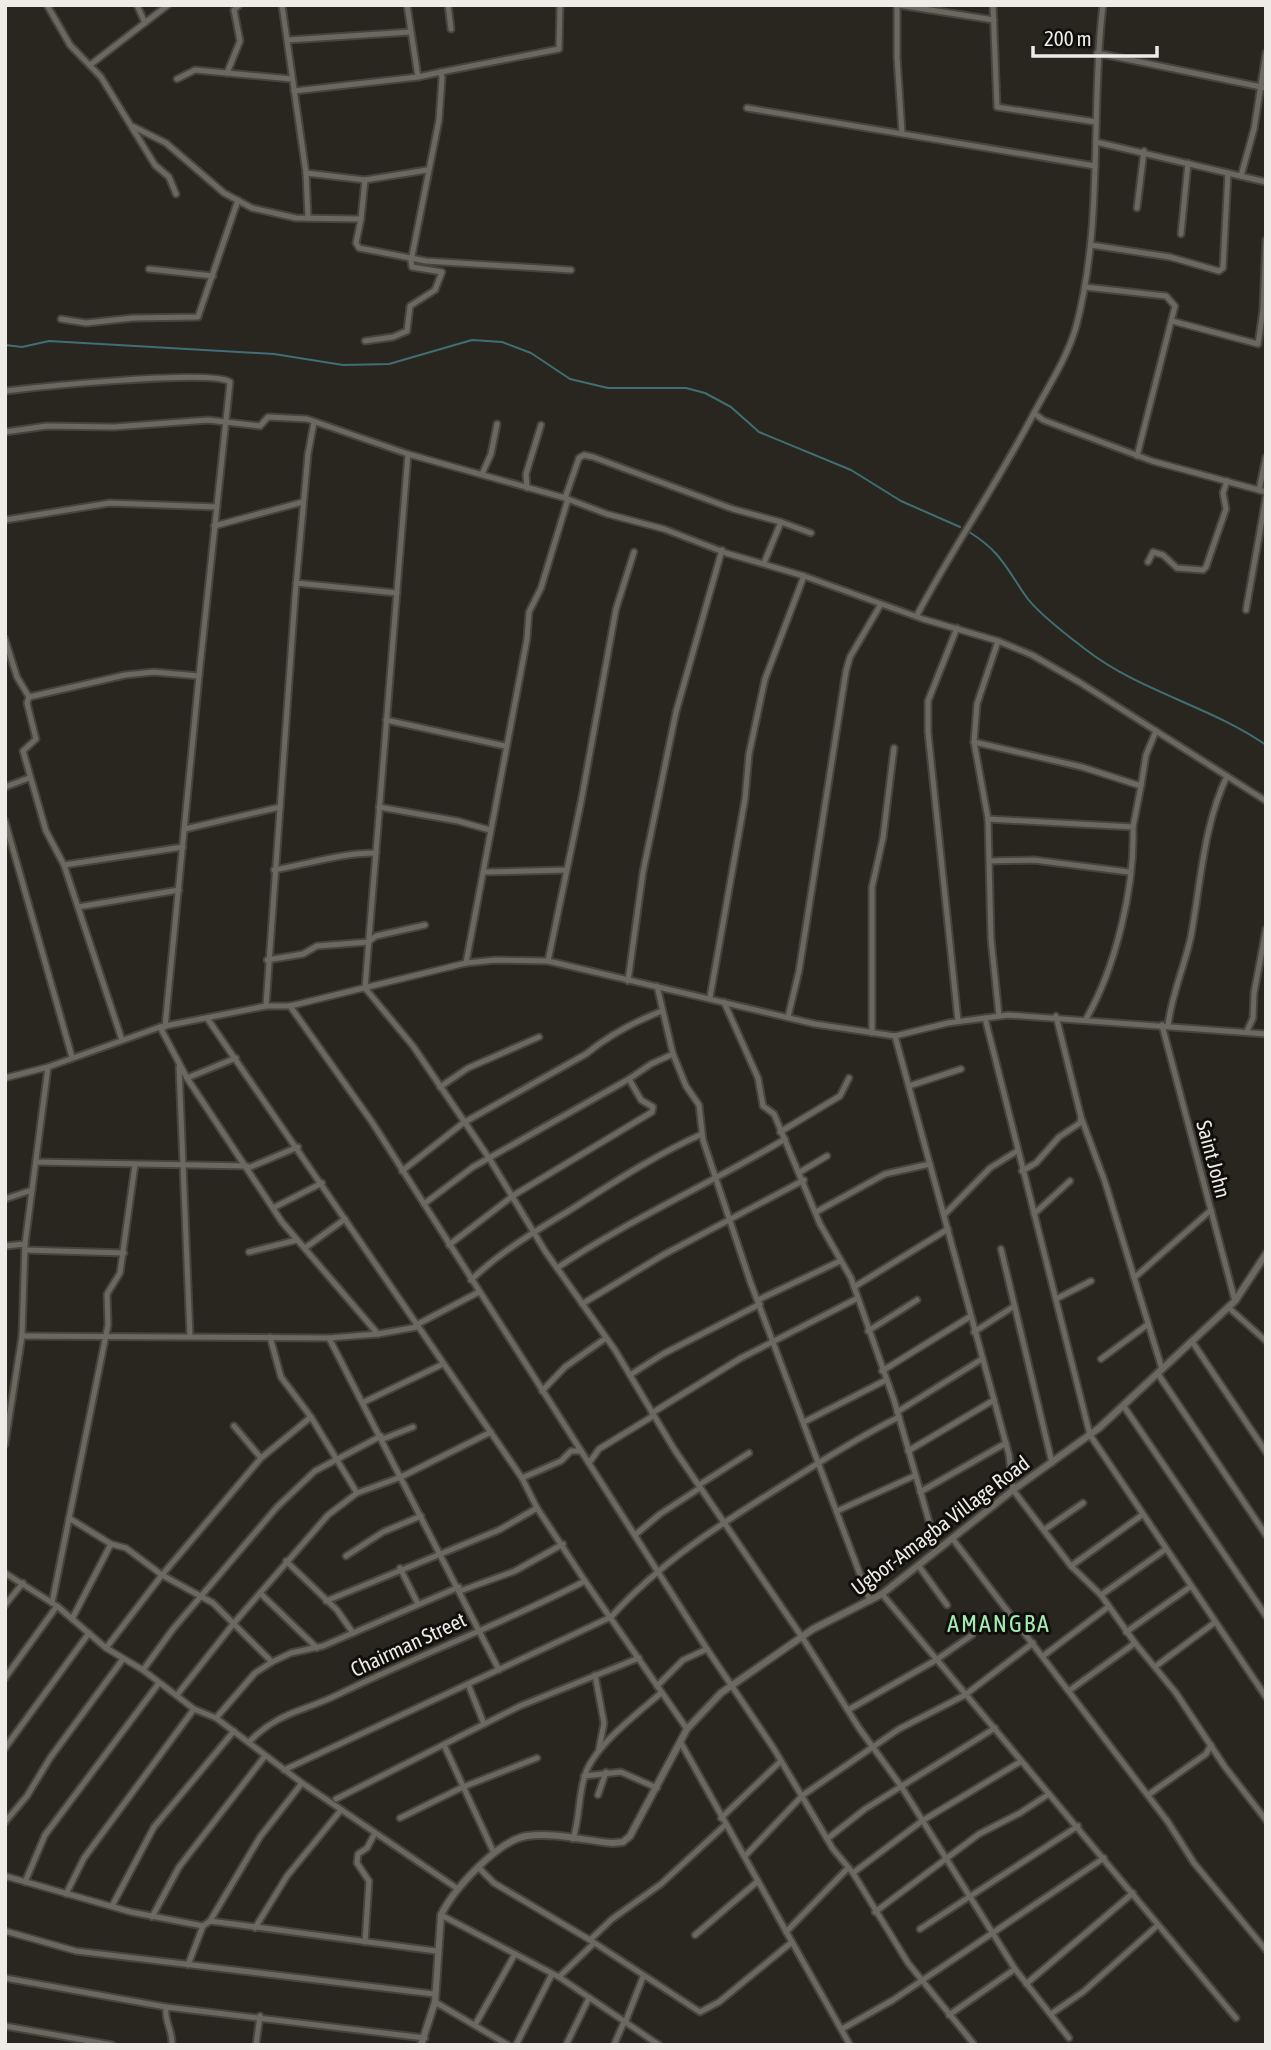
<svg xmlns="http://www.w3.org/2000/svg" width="1271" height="2050" font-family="'Asap Condensed',sans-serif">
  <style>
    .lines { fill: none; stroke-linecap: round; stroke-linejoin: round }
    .stream { stroke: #3f6e74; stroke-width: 2 }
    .minor-casing { stroke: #46443e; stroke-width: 9 }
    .tertiary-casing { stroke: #46443e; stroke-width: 10 }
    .minor { stroke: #6b6860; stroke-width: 5 }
    .tertiary { stroke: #6b6860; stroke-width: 6 }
    .labels { text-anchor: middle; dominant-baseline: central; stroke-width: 6; stroke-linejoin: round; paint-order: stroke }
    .street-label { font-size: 21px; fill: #eeece7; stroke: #100f0c }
    .quarter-label { font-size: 24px; letter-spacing: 2px; fill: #a5ebb6; stroke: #100f0c }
  </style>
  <rect width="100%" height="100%" fill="#29261f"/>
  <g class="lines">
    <!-- stream -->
    <g class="stream">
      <polyline points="5,345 22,347 49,341 274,354 343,365 389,364 472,340 502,342 531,353 570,379 608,388 686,388 705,393 731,407 759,432 851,470 901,501 960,527"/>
      <path d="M 969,532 C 999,550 1006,567 1025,595 C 1036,612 1068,636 1085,649 C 1140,692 1210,706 1266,745"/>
    </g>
    <defs>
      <g id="minor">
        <polyline points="47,5 70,45 101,77 155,165 169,177 176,194"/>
        <polyline points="137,5 145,23"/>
        <polyline points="282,5 306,173 308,218"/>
        <polyline points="448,5 451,29"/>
        <polyline points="897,5 897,57 902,133"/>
        <polyline points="899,5 994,20"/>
        <polyline points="993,5 997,107 1096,122"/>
        <polyline points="288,40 410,32"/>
        <polyline points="1097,53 1266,88"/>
        <polyline points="90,65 168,5"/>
        <polyline points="441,72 559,49 560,5"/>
        <polyline points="227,73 240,41 234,10 239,5"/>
        <polyline points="177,79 195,70 292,79"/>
        <polyline points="294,91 418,77"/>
        <polyline points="747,108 1095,166"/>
        <polyline points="132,126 166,143 224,193 252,208 296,218 361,219 356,243 359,248 426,261 571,270"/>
        <polyline points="1096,142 1266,182"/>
        <polyline points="306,173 365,180 427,170"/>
        <polyline points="1241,176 1254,129 1266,53"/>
        <polyline points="1137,208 1144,151"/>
        <polyline points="361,219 365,180"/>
        <polyline points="1181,234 1188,163"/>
        <polyline points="1091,245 1170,257 1219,271 1223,268 1228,173"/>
        <polyline points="149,269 213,276"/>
        <polyline points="1085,287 1166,296 1175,306 1137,456"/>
        <polyline points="61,319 86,323 133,318 198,317 238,200"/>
        <polyline points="1172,321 1258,344 1263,310 1266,240"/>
        <polyline points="365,341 393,337 407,331 410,306 435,290 442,272 412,267 411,261 439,120 442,78 441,72 418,77 407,5"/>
        <path d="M 5,391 C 38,387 212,369 230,382 L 199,676 L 154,672 L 125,675 L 29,697 L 17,677 L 5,639"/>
        <polyline points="1034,413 1043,420 1152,461 1266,492"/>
        <polyline points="5,432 47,426 114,427 208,420 260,426 268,417 307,419 408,454 565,498 607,514 664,529 726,553 804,576 923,619 998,641 1032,655 1079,682 1266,801"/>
        <polyline points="408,454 365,988 413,1046 489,1158 545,1251 615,1350 674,1449 802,1637 859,1728 901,1786 1015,1969 1069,2038"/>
        <polyline points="482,474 491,454 497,424"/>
        <polyline points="527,488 526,474 541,425"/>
        <polyline points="1259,490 1266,457"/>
        <polyline points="565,498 579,458 584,455 593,457 733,509 781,522 764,563"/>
        <polyline points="5,520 110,503 217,507"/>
        <polyline points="781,522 811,533"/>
        <polyline points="214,526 303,502"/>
        <polyline points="1148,562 1153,552 1163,555 1177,568 1203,570 1206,567 1226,509 1223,493 1227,481"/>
        <polyline points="296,583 397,593"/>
        <polyline points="1246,610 1266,497"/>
        <path d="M 917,615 C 954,546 998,482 1034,413 C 1049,385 1067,358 1076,327 C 1104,222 1090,112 1103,5"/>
        <polyline points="957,628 928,701 928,732 958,1021"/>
        <polyline points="998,641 977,704 974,742 988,819 991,939 999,1016"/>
        <polyline points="29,697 27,703 36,739 23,751 46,831 64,865"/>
        <polyline points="386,720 505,746"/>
        <polyline points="974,742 1082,767 1141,786 1146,755 1156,731"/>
        <polyline points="5,787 29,778"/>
        <polyline points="379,807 458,821 490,830"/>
        <path d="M 988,819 L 1133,827 C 1135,886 1116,967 1086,1019"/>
        <polyline points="5,821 72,1057"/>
        <polyline points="1133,827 1141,786"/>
        <polyline points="185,829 280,807"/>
        <polyline points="990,861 1034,860 1129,872"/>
        <path d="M 274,870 C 308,864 340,853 376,853"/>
        <polyline points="485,872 566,870"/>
        <polyline points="78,907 179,890"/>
        <polyline points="267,960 303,954 317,946 368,942 376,936 425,925"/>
        <polyline points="548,961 581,802 616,609 634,552"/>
        <polyline points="466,963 527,639 529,612 541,588 568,499"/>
        <polyline points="628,981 643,872 676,712 722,550"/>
        <polyline points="657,986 673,1054 686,1086 699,1105 703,1140 750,1281 870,1601"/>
        <polyline points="710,997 745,799 749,754 765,679 804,576"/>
        <polyline points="724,1002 758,1078 763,1106 774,1114 820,1224 851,1278 894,1400 937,1549"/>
        <polyline points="266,1006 295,597 308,454 314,422"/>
        <polyline points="290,1006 372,1122 707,1649 774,1749 833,1849 853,1873 908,1963 973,2043"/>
        <polyline points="1056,1016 1081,1117 1105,1182 1162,1369"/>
        <polyline points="788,1017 799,971 846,671 850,657 881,604"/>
        <polyline points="207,1018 522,1478 537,1508 585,1581 687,1729"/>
        <polyline points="985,1018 1090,1435 1266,1697"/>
        <polyline points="1162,1025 1235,1301"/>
        <path d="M 1168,1026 C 1171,995 1185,966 1191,936 C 1201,882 1203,827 1227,776"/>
        <polyline points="160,1027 187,1078 282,1222 378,1334"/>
        <polyline points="165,1027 199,676"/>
        <polyline points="1247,1031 1253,1018 1254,993 1266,929"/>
        <polyline points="872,1033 872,887 883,838 894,748"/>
        <polyline points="895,1036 1009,1455 1013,1490 1071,1566 1101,1595 1135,1643 1176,1693 1225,1767 1266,1820"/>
        <polyline points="122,1040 64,865 183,847"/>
        <polyline points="179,1067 190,1336"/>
        <polyline points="5,1078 48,1067 160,1027 266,1006 290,1006 466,963 495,960 548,961 815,1024 895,1036 948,1023 1008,1015 1266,1034"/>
        <polyline points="187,1078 236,1058"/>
        <polyline points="909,1086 961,1069"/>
        <polyline points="440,1087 468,1068 539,1037"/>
        <polyline points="780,1132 840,1096 849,1078"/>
        <polyline points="36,1162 247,1166"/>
        <polyline points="248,1168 298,1147"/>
        <path d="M 402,1171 L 463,1123 L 586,1054 C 608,1036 636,1021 662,1011"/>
        <polyline points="1022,1171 1036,1163 1059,1137 1080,1123 1081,1118"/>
        <polyline points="800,1172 827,1156"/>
        <polyline points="5,1199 32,1190"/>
        <polyline points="424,1204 473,1167 629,1079"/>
        <polyline points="273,1208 322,1183"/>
        <polyline points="816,1212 885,1174 930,1164"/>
        <polyline points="945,1214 990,1168 1017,1151"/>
        <polyline points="1034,1214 1070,1181"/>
        <polyline points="449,1245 514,1195 652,1112 653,1107 641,1100 629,1079 651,1064 673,1054"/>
        <polyline points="5,1246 25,1244"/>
        <polyline points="305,1248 345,1219"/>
        <polyline points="1001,1249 1052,1463"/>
        <polyline points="25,1250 124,1253"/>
        <polyline points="249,1252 297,1240"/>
        <path d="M 557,1268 C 630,1219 710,1184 785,1139"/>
        <polyline points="1134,1278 1211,1210"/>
        <path d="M 471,1280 C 499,1253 534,1232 567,1212 C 611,1184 655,1155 702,1134"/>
        <polyline points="854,1287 948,1229"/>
        <polyline points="1058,1298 1091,1281"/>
        <polyline points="758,1300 840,1261"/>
        <polyline points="582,1304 663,1255 804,1180"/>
        <polyline points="1229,1308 1266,1341"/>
        <polyline points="416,1325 479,1292"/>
        <polyline points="868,1331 917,1300"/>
        <polyline points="974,1332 1013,1307"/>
        <polyline points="22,1336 329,1338 378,1334 417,1327"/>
        <polyline points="270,1337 281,1377 311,1417 357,1493"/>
        <polyline points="329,1338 499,1670"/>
        <polyline points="1193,1343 1266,1452"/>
        <polyline points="1101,1359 1147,1325"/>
        <polyline points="882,1371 971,1316"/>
        <polyline points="1158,1374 1266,1535"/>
        <polyline points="630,1375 663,1354 760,1304"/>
        <polyline points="542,1391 565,1367 606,1338"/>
        <polyline points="364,1402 443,1364"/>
        <polyline points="1125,1408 1266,1616"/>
        <polyline points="897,1412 982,1359"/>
        <polyline points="652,1413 741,1358 856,1299"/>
        <polyline points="804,1422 886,1380"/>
        <polyline points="234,1426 261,1458"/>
        <polyline points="383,1439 413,1427"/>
        <polyline points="5,1444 22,1336 25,1244 48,1067"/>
        <polyline points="908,1451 994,1400"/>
        <polyline points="589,1463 599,1449 653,1416"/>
        <polyline points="522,1478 561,1461 571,1451 581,1451"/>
        <polyline points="699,1485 749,1453"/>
        <polyline points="920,1492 1006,1443"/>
        <polyline points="837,1511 914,1476"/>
        <polyline points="69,1518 111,1544 126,1548 162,1575 213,1603 272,1662 291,1653 323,1646 459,1587"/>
        <polyline points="1044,1530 1083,1503"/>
        <polyline points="635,1535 660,1514 700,1488"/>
        <polyline points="952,1538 1168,1822 1194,1863 1266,1950"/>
        <polyline points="346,1556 383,1532 421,1516"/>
        <polyline points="286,1561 337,1610 353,1633"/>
        <polyline points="918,1565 947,1605"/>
        <polyline points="1071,1566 1142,1515"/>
        <polyline points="400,1568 418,1604"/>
        <polyline points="5,1573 57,1606 106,1648 143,1670 194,1709 216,1718 302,1783 458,1889"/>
        <polyline points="460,1591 515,1571 563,1544"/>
        <polyline points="260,1593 317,1648"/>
        <polyline points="882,1594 1236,2018"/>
        <polyline points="1101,1595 1166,1549"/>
        <polyline points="326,1601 499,1530 537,1508"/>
        <polyline points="52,1603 108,1325 107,1294 120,1273 135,1165"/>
        <polyline points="5,1605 23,1583"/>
        <polyline points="72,1619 111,1544"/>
        <polyline points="1126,1632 1190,1587"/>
        <polyline points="106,1648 162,1575 261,1458 311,1417"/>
        <polyline points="1043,1656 1108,1607"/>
        <polyline points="1156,1666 1214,1623"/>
        <polyline points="143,1670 173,1629 277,1507 315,1471 381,1436"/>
        <polyline points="595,1675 604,1723 599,1749"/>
        <polyline points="5,1678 57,1606"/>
        <polyline points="468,1684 484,1724"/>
        <polyline points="657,1686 683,1660 707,1649"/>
        <polyline points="1070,1690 1135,1643"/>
        <polyline points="177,1695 234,1623 328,1515 357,1493 401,1477 491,1432"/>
        <polyline points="848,1710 936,1660 972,1635"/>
        <polyline points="216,1718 255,1673 272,1662"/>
        <path d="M 249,1742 C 278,1712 302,1712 337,1695 C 419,1655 504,1623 585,1581"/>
        <polyline points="444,1745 494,1853"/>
        <polyline points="5,1748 89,1633"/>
        <path d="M 284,1770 L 611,1617 C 662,1560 724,1522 788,1482 C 825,1459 860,1436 899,1417"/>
        <polyline points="584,1776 621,1772 657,1788"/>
        <polyline points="598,1795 606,1772"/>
        <polyline points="1148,1795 1206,1754 1211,1745"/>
        <polyline points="336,1799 520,1706 639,1658"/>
        <polyline points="400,1818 463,1787 537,1758"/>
        <polyline points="721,1818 781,1761"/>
        <polyline points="5,1822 27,1796 50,1758 123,1659"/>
        <path d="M 573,1839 C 580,1818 578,1796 585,1775 C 594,1746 638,1713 661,1693"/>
        <polyline points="827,1839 865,1809 995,1728"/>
        <polyline points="745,1856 803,1795 899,1729 965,1695 1033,1643"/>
        <polyline points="479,1868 494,1883 590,1940 612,1919 661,1884 724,1826"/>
        <polyline points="853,1873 922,1821 1020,1762"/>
        <polyline points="5,1876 131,1912 203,1926 210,1921 436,1951"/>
        <polyline points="25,1882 45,1835 159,1683"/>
        <polyline points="66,1894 84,1858 194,1709"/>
        <polyline points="112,1906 154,1827 234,1731"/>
        <polyline points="875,1912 979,1834 1020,1813 1049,1794"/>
        <polyline points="441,1915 559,1977 659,2045"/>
        <polyline points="152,1917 179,1867 265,1756"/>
        <polyline points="210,1921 260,1837 302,1783"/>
        <polyline points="255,1928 287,1876 341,1810"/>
        <polyline points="920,1929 1078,1826"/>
        <polyline points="5,1931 76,1951 434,1994"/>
        <polyline points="786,1932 848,1868"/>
        <polyline points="695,1935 758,1881"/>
        <polyline points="590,1940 700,2012 719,2002 792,1942 681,1743"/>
        <polyline points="365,1942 369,1881 357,1863 358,1854 367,1848 375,1833"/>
        <polyline points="792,1942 850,2045"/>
        <polyline points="188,1965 203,1926"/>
        <polyline points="559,1977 593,1944"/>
        <polyline points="5,1978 166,2007 425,2038"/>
        <polyline points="1026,1984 1133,1893"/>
        <polyline points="435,2002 508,2045"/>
        <path d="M 166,2007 C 164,2022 173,2030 172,2045"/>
        <polyline points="1051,2014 1083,1992 1158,1925"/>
        <polyline points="949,2015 1015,1969"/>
        <polyline points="625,2023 643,1977"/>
        <polyline points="475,2025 515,1954"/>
        <polyline points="5,2026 112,2045"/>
        <polyline points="842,2029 893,2000 1104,1858"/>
        <polyline points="256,2045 260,2016"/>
        <polyline points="516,2045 552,1974"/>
        <polyline points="566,2045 589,1998"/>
        <polyline points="614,2045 624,2022"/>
      </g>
      <path id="tertiary" d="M 421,2045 L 435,2002 L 441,1915 C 453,1890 498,1840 527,1836 C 553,1832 586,1841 613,1843 L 623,1842 L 630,1836 L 687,1729 L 721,1693 L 813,1629 L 882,1594 L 1013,1490 L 1099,1428 L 1235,1301 L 1266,1254"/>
    </defs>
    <!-- minor casing -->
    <use href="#minor" class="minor-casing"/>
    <!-- tertiary casing -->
    <use href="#tertiary" class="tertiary-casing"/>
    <!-- minor -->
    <use href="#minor" class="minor"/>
    <!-- tertiary -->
    <use href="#tertiary" class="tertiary"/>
  </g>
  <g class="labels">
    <!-- street labels -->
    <g class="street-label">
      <text transform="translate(1214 1159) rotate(75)">Saint John</text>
      <text transform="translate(940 1525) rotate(-37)">Ugbor-Amagba Village Road</text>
      <text transform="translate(408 1644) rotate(-25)">Chairman Street</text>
    </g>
    <!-- quarter labels -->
    <g class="quarter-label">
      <text x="999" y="1623">AMANGBA</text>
    </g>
  </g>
  <!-- border -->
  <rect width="1271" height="2050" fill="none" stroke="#eeece7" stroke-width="14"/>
  <!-- scale -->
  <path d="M1033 46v10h124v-10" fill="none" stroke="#eeece7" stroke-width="3.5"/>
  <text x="1044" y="46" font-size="21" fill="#eeece7" stroke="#100f0c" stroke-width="5" paint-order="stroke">200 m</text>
</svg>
